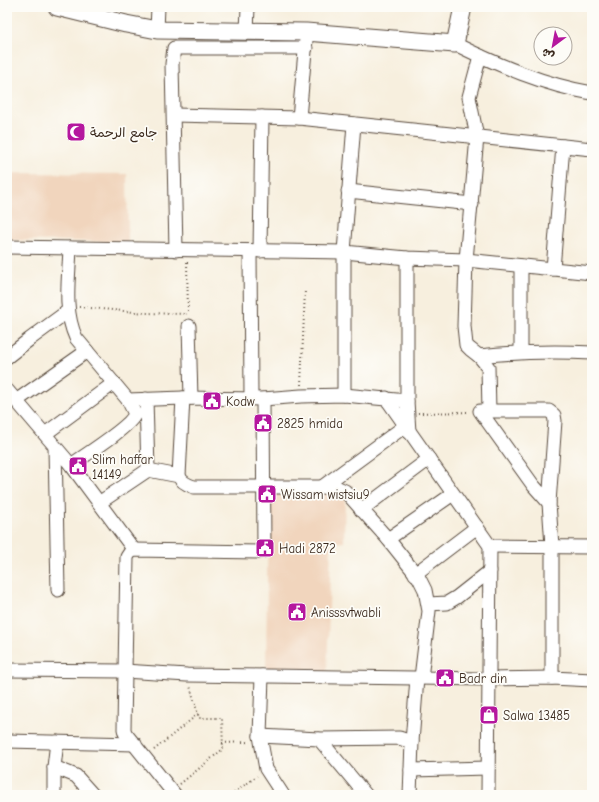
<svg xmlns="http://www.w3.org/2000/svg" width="599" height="802" font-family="'Comic Neue','Playpen Sans Arabic',sans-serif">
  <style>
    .built { fill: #f1d5bd }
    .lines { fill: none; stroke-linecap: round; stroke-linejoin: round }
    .minor-casing { stroke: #57483b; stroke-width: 15 }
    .major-casing { stroke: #57483b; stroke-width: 19 }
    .path { stroke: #57483b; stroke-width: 2; stroke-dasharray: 1 3; stroke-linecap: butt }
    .minor { stroke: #fff; stroke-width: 13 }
    .major { stroke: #fff; stroke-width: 17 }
    .labels { text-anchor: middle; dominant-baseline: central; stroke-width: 3.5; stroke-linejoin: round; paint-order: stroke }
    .poi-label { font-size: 13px; fill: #3b2a1e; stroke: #fdfcf7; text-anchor: start }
  </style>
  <rect width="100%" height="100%" fill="#fdfcf7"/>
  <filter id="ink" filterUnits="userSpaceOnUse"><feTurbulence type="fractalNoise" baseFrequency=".025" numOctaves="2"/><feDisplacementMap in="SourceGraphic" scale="8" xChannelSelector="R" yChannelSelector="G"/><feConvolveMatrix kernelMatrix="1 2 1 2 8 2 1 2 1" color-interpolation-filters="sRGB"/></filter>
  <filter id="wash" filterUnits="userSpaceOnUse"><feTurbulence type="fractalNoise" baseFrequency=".012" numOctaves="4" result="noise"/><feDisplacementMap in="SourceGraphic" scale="16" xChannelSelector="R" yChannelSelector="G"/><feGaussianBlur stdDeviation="0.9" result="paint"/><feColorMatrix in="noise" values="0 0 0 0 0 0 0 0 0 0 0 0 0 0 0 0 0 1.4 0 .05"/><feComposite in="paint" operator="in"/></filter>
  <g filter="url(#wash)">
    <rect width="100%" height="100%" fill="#f7efde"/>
    <!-- built -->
    <g class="built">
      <polygon points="7,173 127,174 128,242 7,240"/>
      <polygon points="268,492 345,493 344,542 331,543 327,675 266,675"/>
    </g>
  </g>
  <g filter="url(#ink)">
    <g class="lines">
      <defs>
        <g id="minor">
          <polyline points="157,30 158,7"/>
          <polyline points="247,32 248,7"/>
          <path d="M 455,44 C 498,65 544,85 592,93"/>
          <polyline points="480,56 469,97 477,137 466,260 464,326 466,345 470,349 479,356 488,367 489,411"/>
          <polyline points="174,115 299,118 592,149"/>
          <polyline points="299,118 306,40"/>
          <polyline points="348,191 472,204"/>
          <polyline points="7,247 344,252 407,258 466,260 592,273"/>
          <path d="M 70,248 C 69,278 63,310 76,338 L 128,400 L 183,398 L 263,399 L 301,396 L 344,395 L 407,401"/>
          <polyline points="176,250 172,64 174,48 306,48"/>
          <polyline points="250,251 251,398"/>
          <polyline points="260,251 262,117"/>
          <polyline points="407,258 407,401 409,432"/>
          <polyline points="553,269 563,146"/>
          <polyline points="189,326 191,398"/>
          <polyline points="521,352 521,266"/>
          <path d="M 479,356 C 517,352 554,351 592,353"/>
          <polyline points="7,357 30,339 68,311"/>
          <polyline points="7,390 71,465 134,550"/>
          <polyline points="344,395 344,252 354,124"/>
          <polyline points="386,398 490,546 488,795"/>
          <polyline points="16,401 87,351"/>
          <polygon points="480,411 549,411 554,415 555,421 549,503 533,485"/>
          <polyline points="45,434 114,383"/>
          <polyline points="55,448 58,590"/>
          <path d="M 71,465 C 84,456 131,426 135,414 L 128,400"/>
          <path d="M 148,470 L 179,476 C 181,482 188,485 194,487 L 336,487 L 345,491 L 388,539 L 419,578 L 425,590 L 429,611 L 421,678"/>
          <polyline points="179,476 183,398"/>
          <polyline points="322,487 405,426"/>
          <polyline points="99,503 148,470 146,399"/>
          <polyline points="549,503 552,546 552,678"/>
          <polyline points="361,510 429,459"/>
          <polyline points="388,539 453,494"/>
          <polyline points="490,546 592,547"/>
          <polyline points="415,574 477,527"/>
          <polyline points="428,604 447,603 457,597 490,571"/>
          <polyline points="7,670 124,671 187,675 490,679 552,678 592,680"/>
          <polyline points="262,676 260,736 266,769 283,795"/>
          <polyline points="260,736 319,739 366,795"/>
          <polyline points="319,739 399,738 412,742 410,795"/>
          <polyline points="7,741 135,744"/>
          <polyline points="412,742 417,678"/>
          <polyline points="54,767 76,776 93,795"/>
          <polyline points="411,770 488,768"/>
          <polyline points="54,795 54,767 57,742"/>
          <polyline points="175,795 125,733 124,729 127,557 131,551 134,550 259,552 263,551 264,549 263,399"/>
        </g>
        <polyline id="major" points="57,7 126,24 157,30 306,32 455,44 463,7"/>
      </defs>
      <!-- minor casing -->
      <use href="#minor" class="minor-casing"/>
      <!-- major casing -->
      <use href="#major" class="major-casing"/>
      <!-- path -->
      <g class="path">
        <polyline points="187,262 188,314"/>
        <polyline points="79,307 146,313 187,314"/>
        <polyline points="301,385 305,290"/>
        <polyline points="418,413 470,412"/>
        <polyline points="222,743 250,742"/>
        <polyline points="154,750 198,714"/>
        <polyline points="180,784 223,749 222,718 199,718 190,686"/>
        <polyline points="231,795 257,776"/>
      </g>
      <!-- minor -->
      <use href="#minor" class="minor"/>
      <!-- major -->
      <use href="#major" class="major"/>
    </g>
  </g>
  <!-- icons -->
  <defs>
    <symbol id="mosque-square" viewBox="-11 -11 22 22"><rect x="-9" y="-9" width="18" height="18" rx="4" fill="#b5179e" stroke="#fdfcf7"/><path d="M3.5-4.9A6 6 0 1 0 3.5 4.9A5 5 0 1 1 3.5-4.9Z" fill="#fff"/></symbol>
    <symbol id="civic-square" viewBox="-11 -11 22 22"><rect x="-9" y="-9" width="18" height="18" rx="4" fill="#b5179e" stroke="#fdfcf7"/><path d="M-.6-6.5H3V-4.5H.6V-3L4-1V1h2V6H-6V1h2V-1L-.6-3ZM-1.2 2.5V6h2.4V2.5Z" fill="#fff"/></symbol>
    <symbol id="shop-square" viewBox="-11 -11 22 22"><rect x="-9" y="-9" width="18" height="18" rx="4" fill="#b5179e" stroke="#fdfcf7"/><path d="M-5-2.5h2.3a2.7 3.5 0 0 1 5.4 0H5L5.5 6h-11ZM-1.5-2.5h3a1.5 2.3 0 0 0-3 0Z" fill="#fff"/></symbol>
  </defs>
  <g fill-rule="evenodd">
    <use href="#mosque-square" x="65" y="121" width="22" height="22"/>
    <use href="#civic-square" x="201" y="390" width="22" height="22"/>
    <use href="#civic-square" x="252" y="412" width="22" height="22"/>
    <use href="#civic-square" x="67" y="455" width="22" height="22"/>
    <use href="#civic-square" x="256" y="483" width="22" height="22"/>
    <use href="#civic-square" x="254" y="537" width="22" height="22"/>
    <use href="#civic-square" x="286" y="601" width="22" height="22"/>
    <use href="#civic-square" x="434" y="667" width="22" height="22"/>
    <use href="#shop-square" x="478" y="704" width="22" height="22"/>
  </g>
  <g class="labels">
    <!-- poi labels -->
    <g class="poi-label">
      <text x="90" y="132">جامع الرحمة</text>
      <text x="226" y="401">Kodw</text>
      <text x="277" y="423">2825 hmida</text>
      <text x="92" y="459">Slim haffar<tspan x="92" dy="15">14149</tspan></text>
      <text x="281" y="494">Wissam wistsiu9</text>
      <text x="279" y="548">Hadi 2872</text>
      <text x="311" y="612">Anisssvtwabli</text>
      <text x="459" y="678">Badr din</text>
      <text x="503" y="715">Salwa 13485</text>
    </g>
  </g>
  <!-- margin -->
  <rect width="599" height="802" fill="none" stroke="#fdfcf7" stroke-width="24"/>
  <!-- north arrow -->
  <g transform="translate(553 46) rotate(212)"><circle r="19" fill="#fdfcf7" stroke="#afa8a0"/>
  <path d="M0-3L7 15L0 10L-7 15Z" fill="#b5179e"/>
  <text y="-6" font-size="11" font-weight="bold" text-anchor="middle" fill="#3b2a1e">ش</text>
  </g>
</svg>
